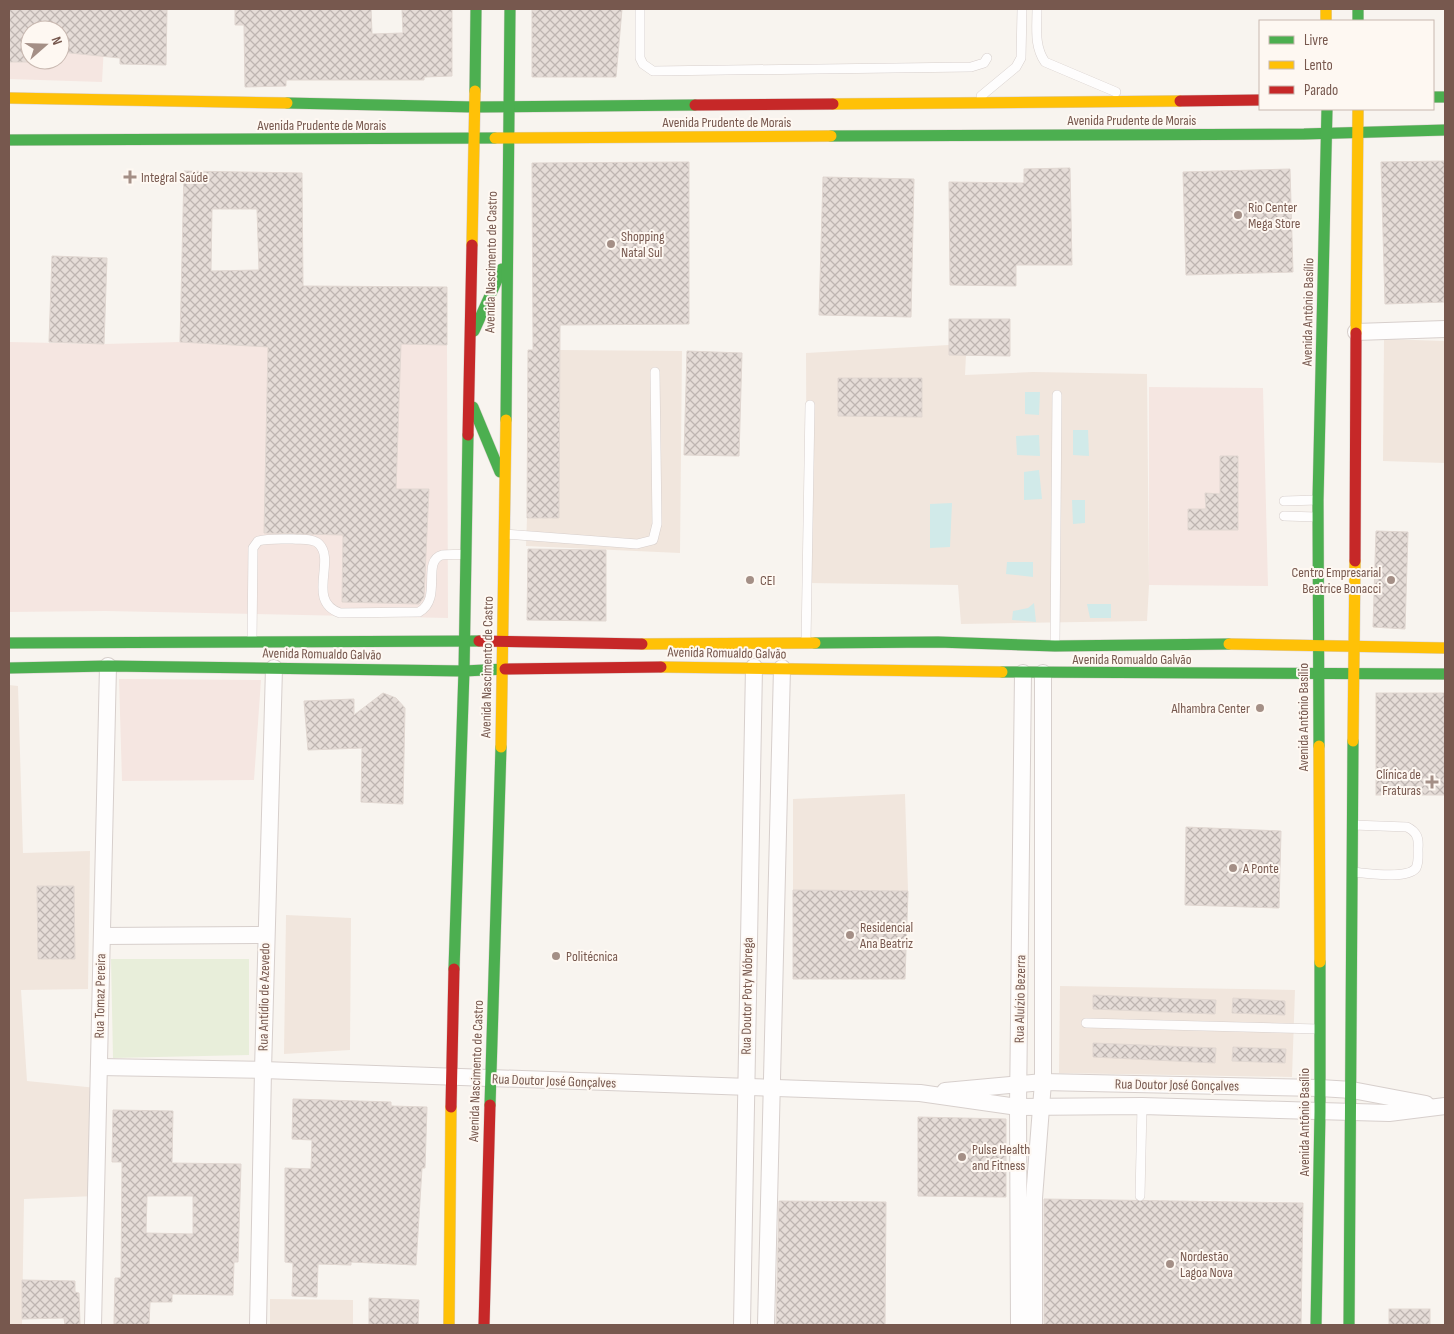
<svg xmlns="http://www.w3.org/2000/svg" width="1454" height="1334" font-family="'Sofia Sans Condensed',sans-serif">
  <style>
    .residential { fill: #f1e6dd }
    .commercial { fill: #f5e6e1; fill-rule: evenodd }
    .park { fill: #e8eeda }
    .water { fill: #d1eae9 }
    .building { fill: url(#building-cross-hatch); stroke: #e1d7d1; fill-rule: evenodd }
    .lines { fill: none; stroke-linecap: round; stroke-linejoin: round }
    .lane-casing { stroke: #d7cfcc; stroke-width: 10 }
    .street-casing { stroke: #d7cfcc; stroke-width: 18 }
    .fast-casing { stroke: #d8cfcb; stroke-width: 12 }
    .slow-casing { stroke: #d8cfcb; stroke-width: 12 }
    .jam-casing { stroke: #d8cfcb; stroke-width: 12 }
    .lane { stroke: #fefdfd; stroke-width: 9 }
    .street { stroke: #fefdfd; stroke-width: 16 }
    .fast { stroke: #4caf50; stroke-width: 11 }
    .slow { stroke: #ffc107; stroke-width: 11 }
    .jam { stroke: #c62828; stroke-width: 11 }
    .poi-dot { fill: #a48f86; stroke: #fef8f2; stroke-width: 2 }
    .labels { text-anchor: middle; dominant-baseline: central; stroke-width: 4; stroke-linejoin: round; paint-order: stroke }
    .street-label { font-size: 14px; fill: #77584e; stroke: #fef8f2 }
    .poi-label { font-size: 14px; fill: #77584e; stroke: #fef8f2; text-anchor: start }
  </style>
  <defs>
    <pattern id="building-cross-hatch" width="8" height="8" patternUnits="userSpaceOnUse" patternTransform="scale(1.25)"><rect width="8" height="8" fill="#e5dcd7"/><path d="M0 0l8 8M0 8l8-8" fill="none" stroke="#beb5b1"/></pattern>
  </defs>
  <rect width="100%" height="100%" fill="#f8f4ef"/>
  <!-- residential -->
  <g class="residential">
    <polygon points="1384,339 1445,341 1445,463 1383,461"/>
    <polygon points="949,345 949,355 966,355 965,375 1033,372 1147,374 1149,585 1147,621 961,624 958,585 807,583 806,353"/>
    <polygon points="560,350 682,351 680,553 526,546 527,518 559,518"/>
    <polygon points="9,685 18,686 23,853 90,851 88,989 21,990 27,1081 97,1088 95,1196 24,1199 22,1325 9,1325"/>
    <polygon points="905,794 908,891 793,890 793,799"/>
    <polygon points="286,915 351,918 350,1050 284,1054"/>
    <polygon points="1060,986 1295,990 1292,1077 1059,1073"/>
    <polygon points="270,1299 353,1300 353,1325 270,1325"/>
  </g>
  <!-- commercial -->
  <g class="commercial">
    <path d="M 9,9 L 106,9 L 102,82 L 9,79 ZM 30,30 L 60,30 L 60,60 L 30,60 Z"/>
    <polygon points="288,340 447,345 448,618 105,611 9,612 9,342 104,344 180,342 248,346"/>
    <polygon points="1149,387 1263,388 1268,586 1149,585"/>
    <polygon points="119,679 261,680 254,780 122,781"/>
  </g>
  <!-- park -->
  <polygon class="park" points="111,959 249,959 249,1055 113,1058"/>
  <!-- water -->
  <g class="water">
    <polygon points="1025,392 1040,392 1039,415 1025,414"/>
    <polygon points="1073,430 1088,430 1089,456 1073,455"/>
    <polygon points="1039,435 1040,456 1017,455 1016,436"/>
    <polygon points="1039,470 1042,499 1024,500 1024,472"/>
    <polygon points="1072,500 1085,500 1085,523 1073,524"/>
    <polygon points="952,503 950,547 930,548 930,504"/>
    <polygon points="1007,562 1033,562 1033,577 1006,574"/>
    <polygon points="1034,603 1036,622 1012,620 1013,611 1028,608"/>
    <polygon points="1087,604 1111,604 1111,618 1090,618"/>
  </g>
  <!-- building -->
  <g class="building">
    <polygon points="9,9 167,9 166,65 120,64 120,58 60,52 60,30 28,30 28,62 9,62"/>
    <polygon points="235,9 371,9 372,34 403,33 402,9 452,9 452,76 424,77 424,80 286,80 286,86 245,87 244,25 235,25"/>
    <polygon points="532,9 622,9 616,77 532,77"/>
    <polygon points="1445,161 1445,302 1385,304 1381,162"/>
    <polygon points="689,162 689,324 560,325 559,518 527,518 528,350 533,350 532,163"/>
    <polygon points="1070,168 1072,265 1016,265 1016,286 950,285 949,182 1024,183 1024,169"/>
    <polygon points="1290,169 1293,272 1186,275 1183,172"/>
    <path d="M 184,171 L 302,173 L 303,286 L 447,287 L 447,345 L 401,344 L 396,489 L 429,489 L 424,597 L 419,604 L 342,602 L 343,535 L 264,533 L 268,347 L 180,342 ZM 212,209 L 257,209 L 259,270 L 211,271 Z"/>
    <polygon points="823,177 914,179 911,317 819,315"/>
    <polygon points="52,256 107,258 104,344 49,342"/>
    <polygon points="949,319 1010,319 1010,356 949,355"/>
    <polygon points="687,351 742,353 739,456 684,455"/>
    <polygon points="838,378 922,378 922,417 838,416"/>
    <polygon points="1220,456 1238,456 1238,530 1188,530 1188,509 1206,509 1205,493 1220,494"/>
    <polygon points="1376,531 1408,532 1405,629 1373,627"/>
    <polygon points="528,549 606,550 606,621 527,620"/>
    <polygon points="383,693 396,698 405,708 403,804 361,802 362,748 308,750 304,701 354,699 354,715"/>
    <rect x="1376" y="693" width="69" height="102"/>
    <polygon points="1186,827 1281,831 1279,908 1185,905"/>
    <polygon points="37,886 74,886 75,959 38,959"/>
    <polygon points="793,890 908,891 905,979 793,979"/>
    <polygon points="1093,995 1216,1000 1215,1014 1093,1009"/>
    <polygon points="1233,998 1285,1001 1285,1015 1232,1013"/>
    <polygon points="1093,1043 1216,1048 1215,1063 1093,1057"/>
    <polygon points="1233,1047 1286,1049 1285,1063 1232,1061"/>
    <polygon points="293,1099 391,1102 391,1106 427,1107 425,1168 422,1168 416,1265 351,1262 351,1265 318,1264 317,1297 292,1296 293,1263 285,1262 285,1168 311,1169 312,1140 292,1139"/>
    <path d="M 113,1110 L 173,1111 L 172,1163 L 241,1164 L 238,1262 L 234,1262 L 233,1295 L 172,1294 L 172,1302 L 150,1302 L 149,1325 L 114,1324 L 115,1278 L 121,1278 L 122,1162 L 112,1162 ZM 147,1196 L 193,1196 L 193,1234 L 146,1233 Z"/>
    <polygon points="918,1117 1006,1119 1006,1197 918,1196"/>
    <polygon points="1044,1199 1303,1203 1301,1325 1044,1325"/>
    <polygon points="779,1201 886,1202 885,1325 776,1325"/>
    <polygon points="22,1280 75,1281 75,1292 79,1293 80,1325 65,1325 64,1318 22,1319"/>
    <polygon points="369,1298 419,1300 418,1325 369,1325"/>
    <rect x="1389" y="1309" width="41" height="16"/>
  </g>
  <g class="lines">
    <defs>
      <g id="lane">
        <polyline points="640,9 640,58 643,64 653,71 971,67 984,63 987,58"/>
        <path d="M 1037,9 C 1037,28 1034,46 1045,62 L 1116,92"/>
        <polyline points="981,96 1016,67 1021,58 1022,9"/>
        <polyline points="1284,501 1318,500"/>
        <polyline points="1284,516 1317,517"/>
        <polyline points="504,534 637,544 653,540 657,524 655,372"/>
        <path d="M 252,641 L 253,548 L 258,541 C 269,538 281,539 293,539 C 301,540 313,538 319,544 C 336,561 306,601 340,613 L 419,612 C 443,599 421,561 442,555 C 449,554 458,555 466,554"/>
        <polyline points="806,643 810,405"/>
        <polyline points="1055,645 1057,395"/>
        <path d="M 1352,872 C 1366,873 1407,880 1416,868 C 1419,862 1418,855 1418,849 C 1419,838 1417,832 1407,827 L 1353,825"/>
        <polyline points="1086,1023 1319,1029"/>
        <polyline points="1140,1196 1142,1106"/>
      </g>
      <g id="street">
        <polyline points="1356,332 1445,329"/>
        <polyline points="102,936 266,935"/>
        <polyline points="99,1067 263,1070 920,1093 1018,1107 1142,1106 1389,1113 1445,1106"/>
        <polyline points="945,1091 1043,1082 1320,1088 1352,1090 1426,1104"/>
        <polyline points="93,1325 108,666"/>
        <polyline points="258,1325 263,1070 274,668"/>
        <polyline points="742,1325 754,667"/>
        <polyline points="766,1325 782,668"/>
        <polyline points="1019,1325 1018,1107 1023,673"/>
        <polyline points="1034,1325 1034,1198 1043,1082 1043,673"/>
      </g>
      <g id="fast">
        <polyline points="1358,9 1358,21"/>
        <polyline points="475,91 476,9"/>
        <polyline points="1433,97 1445,97"/>
        <polyline points="287,103 473,107 695,105"/>
        <polyline points="831,136 1304,134 1445,130"/>
        <polyline points="9,140 495,138"/>
        <polyline points="474,331 502,269"/>
        <polyline points="473,407 500,472"/>
        <polyline points="506,420 510,9"/>
        <polyline points="9,643 479,641"/>
        <polyline points="815,643 938,642 1055,646 1229,644"/>
        <polyline points="9,668 108,666 464,671 505,669"/>
        <polyline points="1002,672 1445,674"/>
        <polyline points="1319,746 1318,500 1327,109"/>
        <polyline points="454,969 464,671 468,435"/>
        <polyline points="490,1105 501,747"/>
        <polyline points="1316,1325 1320,1112 1320,962"/>
        <polyline points="1349,1325 1353,741"/>
      </g>
      <g id="slow">
        <polyline points="1326,9 1326,21"/>
        <polyline points="9,98 287,103"/>
        <polyline points="833,104 1180,101"/>
        <polyline points="495,138 831,136"/>
        <polyline points="472,245 475,91"/>
        <polyline points="1356,333 1358,109"/>
        <polyline points="642,644 815,643"/>
        <polyline points="1229,644 1445,648"/>
        <polyline points="661,667 1002,672"/>
        <polyline points="1353,741 1355,561"/>
        <polyline points="1319,746 1320,962"/>
        <polyline points="501,747 506,420"/>
        <polyline points="449,1325 451,1107"/>
      </g>
      <g id="jam">
        <polyline points="1180,101 1260,100"/>
        <polyline points="695,105 833,104"/>
        <polyline points="468,435 472,245"/>
        <polyline points="1355,561 1356,333"/>
        <polyline points="479,641 642,644"/>
        <polyline points="505,669 661,667"/>
        <polyline points="451,1107 454,969"/>
        <polyline points="484,1325 490,1105"/>
      </g>
    </defs>
    <!-- lane casing -->
    <use href="#lane" class="lane-casing"/>
    <!-- street casing -->
    <use href="#street" class="street-casing"/>
    <!-- fast casing -->
    <use href="#fast" class="fast-casing"/>
    <!-- slow casing -->
    <use href="#slow" class="slow-casing"/>
    <!-- jam casing -->
    <use href="#jam" class="jam-casing"/>
    <!-- lane -->
    <use href="#lane" class="lane"/>
    <!-- street -->
    <use href="#street" class="street"/>
    <!-- fast -->
    <use href="#fast" class="fast"/>
    <!-- slow -->
    <use href="#slow" class="slow"/>
    <!-- jam -->
    <use href="#jam" class="jam"/>
  </g>
  <!-- markers -->
  <g class="poi-dot">
    <path d="M127.5 169.5h5v5h5v5h-5v5h-5v-5h-5v-5h5z"/>
    <circle cx="1238" cy="215" r="5"/>
    <circle cx="611" cy="244" r="5"/>
    <circle cx="750" cy="580" r="5"/>
    <circle cx="1391" cy="580" r="5"/>
    <circle cx="1260" cy="708" r="5"/>
    <path d="M1429.5 774.5h5v5h5v5h-5v5h-5v-5h-5v-5h5z"/>
    <circle cx="1233" cy="868" r="5"/>
    <circle cx="850" cy="935" r="5"/>
    <circle cx="556" cy="956" r="5"/>
    <circle cx="962" cy="1157" r="5"/>
    <circle cx="1170" cy="1264" r="5"/>
  </g>
  <g class="labels">
    <!-- street labels -->
    <g class="street-label">
      <text x="1132" y="120">Avenida Prudente de Morais</text>
      <text x="727" y="122">Avenida Prudente de Morais</text>
      <text x="322" y="125">Avenida Prudente de Morais</text>
      <text transform="translate(491 262) rotate(-89)">Avenida Nascimento de Castro</text>
      <text transform="translate(1308 312) rotate(-89)">Avenida Antônio Basílio</text>
      <text transform="translate(727 653) rotate(1)">Avenida Romualdo Galvão</text>
      <text transform="translate(322 654) rotate(1)">Avenida Romualdo Galvão</text>
      <text x="1132" y="659">Avenida Romualdo Galvão</text>
      <text transform="translate(487 667) rotate(-89)">Avenida Nascimento de Castro</text>
      <text transform="translate(1303 717) rotate(-90)">Avenida Antônio Basílio</text>
      <text transform="translate(100 996) rotate(-89)">Rua Tomaz Pereira</text>
      <text transform="translate(747 996) rotate(-89)">Rua Doutor Poty Nóbrega</text>
      <text transform="translate(264 997) rotate(-89)">Rua Antídio de Azevedo</text>
      <text transform="translate(1020 999) rotate(-89)">Rua Aluízio Bezerra</text>
      <text transform="translate(476 1071) rotate(-88)">Avenida Nascimento de Castro</text>
      <text transform="translate(554 1081) rotate(2)">Rua Doutor José Gonçalves</text>
      <text transform="translate(1177 1085) rotate(1)">Rua Doutor José Gonçalves</text>
      <text transform="translate(1304 1122) rotate(-90)">Avenida Antônio Basílio</text>
    </g>
    <!-- poi labels -->
    <g class="poi-label">
      <text x="141" y="177">Integral Saúde</text>
      <text x="1248" y="207">Rio Center<tspan x="1248" dy="16">Mega Store</tspan></text>
      <text x="621" y="236">Shopping<tspan x="621" dy="16">Natal Sul</tspan></text>
      <text x="1381" y="572" text-anchor="end">Centro Empresarial<tspan x="1381" dy="16">Beatrice Bonacci</tspan></text>
      <text x="760" y="580">CEI</text>
      <text x="1250" y="708" text-anchor="end">Alhambra Center</text>
      <text x="1421" y="774" text-anchor="end">Clínica de<tspan x="1421" dy="16">Fraturas</tspan></text>
      <text x="1243" y="868">A Ponte</text>
      <text x="860" y="927">Residencial<tspan x="860" dy="16">Ana Beatriz</tspan></text>
      <text x="566" y="956">Politécnica</text>
      <text x="972" y="1149">Pulse Health<tspan x="972" dy="16">and Fitness</tspan></text>
      <text x="1180" y="1256">Nordestão<tspan x="1180" dy="16">Lagoa Nova</tspan></text>
    </g>
  </g>
  <!-- border -->
  <rect width="1454" height="1334" fill="none" stroke="#77584e" stroke-width="20"/>
  <!-- legend -->
  <rect x="1259" y="20" width="175" height="90" fill="#fef8f2" stroke="#c8b8b0"/>
  <rect x="1269" y="36" width="25" height="8" fill="#4caf50" stroke="#c8b8b0"/>
  <text x="1304" y="45" font-size="15" fill="#77584e">Livre</text>
  <rect x="1269" y="61" width="25" height="8" fill="#ffc107" stroke="#c8b8b0"/>
  <text x="1304" y="70" font-size="15" fill="#77584e">Lento</text>
  <rect x="1269" y="86" width="25" height="8" fill="#c62828" stroke="#c8b8b0"/>
  <text x="1304" y="95" font-size="15" fill="#77584e">Parado</text>
  <!-- north arrow -->
  <g transform="translate(45 45) rotate(70)"><circle r="24" fill="#fef8f2" stroke="#c8b8b0"/>
  <path d="M0-4L9 19L0 12L-9 19Z" fill="#a48f86"/>
  <text y="-8" font-size="14" font-weight="bold" text-anchor="middle" fill="#77584e">N</text>
  </g>
</svg>
